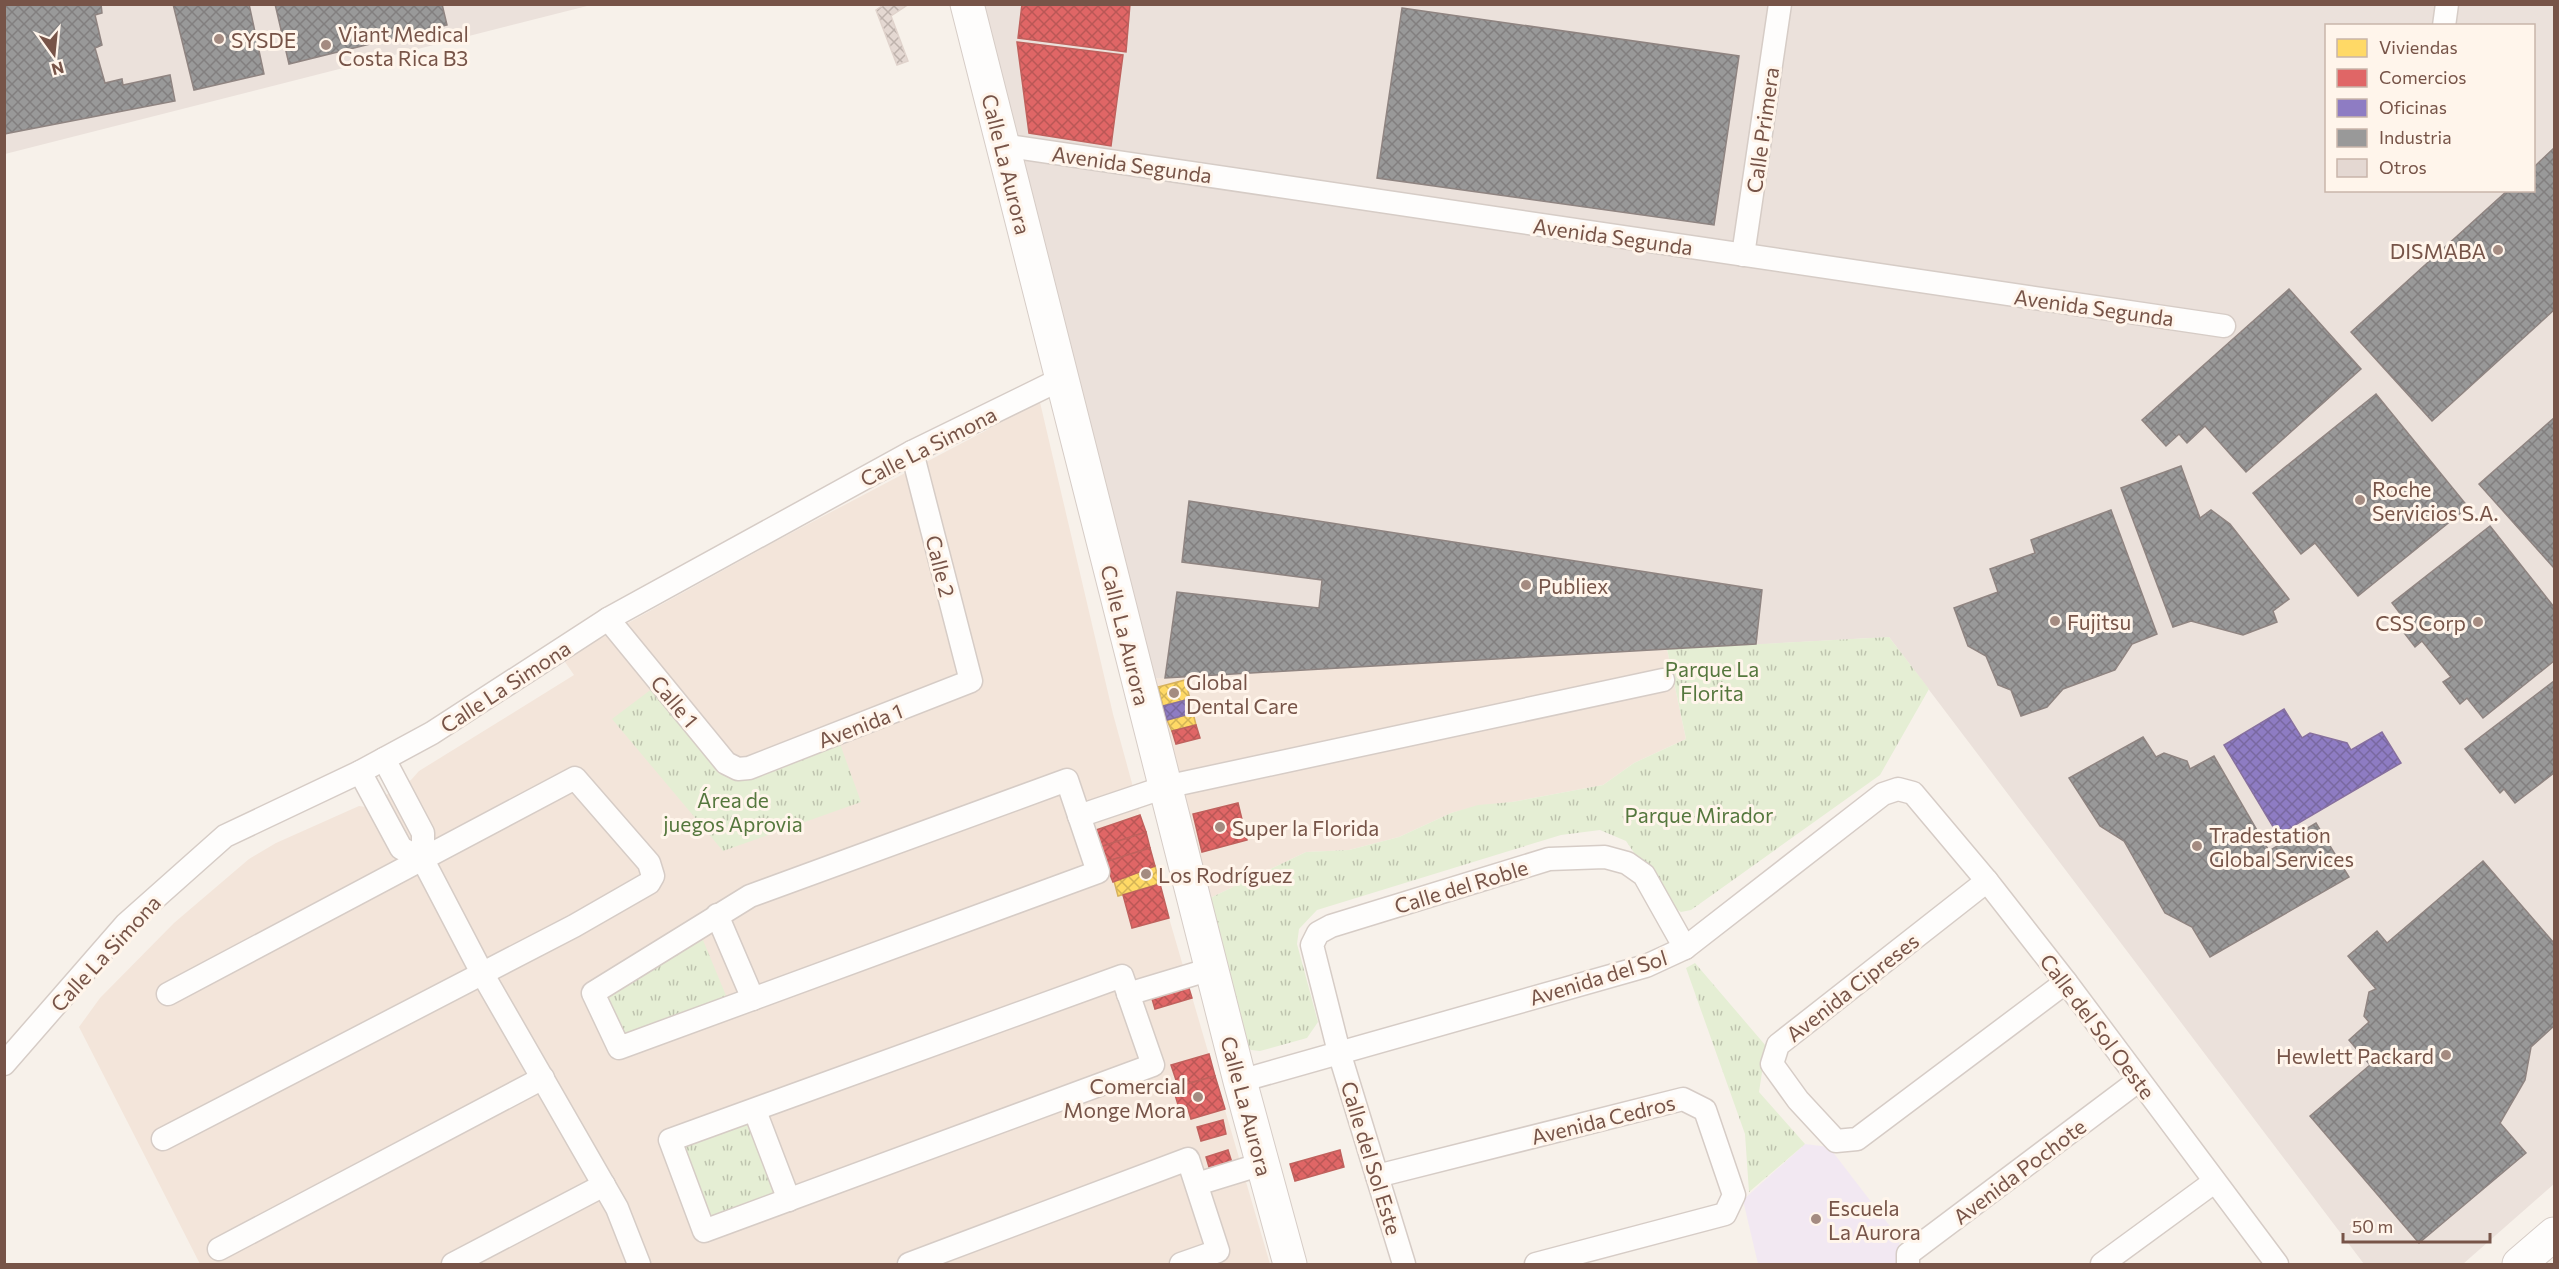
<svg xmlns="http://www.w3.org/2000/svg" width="2559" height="1269" font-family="Commissioner,sans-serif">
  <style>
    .residential { fill: #f3e5da }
    .industrial { fill: #ebe1db; fill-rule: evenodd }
    .education { fill: #f2e8f2 }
    .park { fill: url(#park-tufts) }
    .homes { fill: url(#homes-cross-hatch); stroke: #d6b15d; stroke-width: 1.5 }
    .shops { fill: url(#shops-cross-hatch); stroke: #c0615d; stroke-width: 1.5 }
    .offices { fill: url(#offices-cross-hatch); stroke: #87709e; stroke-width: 1.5 }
    .industry { fill: url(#industry-cross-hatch); stroke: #8f8481; stroke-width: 1.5 }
    .building { fill: url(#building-cross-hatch); stroke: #e0d3cc; stroke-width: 1.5 }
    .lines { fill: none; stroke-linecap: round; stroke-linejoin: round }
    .street-casing { stroke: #d6ccc6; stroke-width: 25 }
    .secondary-casing { stroke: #d6ccc6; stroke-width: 35 }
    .street { stroke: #fefdfc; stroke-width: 22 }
    .secondary { stroke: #fefdfc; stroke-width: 33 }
    .poi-dot { fill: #a48b81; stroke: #fff5eb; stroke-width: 2 }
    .labels { text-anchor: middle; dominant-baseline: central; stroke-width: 6; stroke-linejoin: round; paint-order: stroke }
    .poi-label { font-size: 21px; fill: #775448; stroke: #fff5eb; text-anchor: start }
    .street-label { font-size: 21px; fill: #775448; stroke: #fff5eb }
    .park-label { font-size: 21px; fill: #55773d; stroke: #fff5eb }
  </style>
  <defs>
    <pattern id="park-tufts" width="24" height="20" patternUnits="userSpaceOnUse" patternTransform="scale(1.5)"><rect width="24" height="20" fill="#e5eed4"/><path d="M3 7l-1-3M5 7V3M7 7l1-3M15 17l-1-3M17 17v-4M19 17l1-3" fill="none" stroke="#bec3ae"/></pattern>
    <pattern id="homes-cross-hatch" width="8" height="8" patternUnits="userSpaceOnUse" patternTransform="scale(1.5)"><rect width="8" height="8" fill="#ffd966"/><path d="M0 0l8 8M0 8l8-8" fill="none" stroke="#d3b356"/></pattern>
    <pattern id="shops-cross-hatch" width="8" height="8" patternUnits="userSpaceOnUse" patternTransform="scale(1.5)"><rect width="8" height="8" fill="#e06666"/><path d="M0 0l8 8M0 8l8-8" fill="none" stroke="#ba5756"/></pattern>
    <pattern id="offices-cross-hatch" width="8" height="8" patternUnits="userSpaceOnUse" patternTransform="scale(1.5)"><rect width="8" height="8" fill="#8e7cc3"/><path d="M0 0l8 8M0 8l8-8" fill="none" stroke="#7968a0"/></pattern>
    <pattern id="industry-cross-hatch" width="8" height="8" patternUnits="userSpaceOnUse" patternTransform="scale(1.5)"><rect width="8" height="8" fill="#999"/><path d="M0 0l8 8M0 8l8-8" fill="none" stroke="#827f7f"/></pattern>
    <pattern id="building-cross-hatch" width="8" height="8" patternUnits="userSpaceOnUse" patternTransform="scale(1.5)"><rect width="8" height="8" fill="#e4d8d2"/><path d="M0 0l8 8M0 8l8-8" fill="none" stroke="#beb2ac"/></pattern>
  </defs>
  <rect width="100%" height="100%" fill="#f7f1ea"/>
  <!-- residential -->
  <g class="residential">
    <polygon points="1039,398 1113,714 1169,918 1270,1264 200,1264 79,1027 100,998 174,923 249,859 276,843 359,806 366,807 411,780 419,771 574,675 563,659 776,541 985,431"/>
    <polygon points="1667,649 1686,739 1634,763 1603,785 1512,802 1478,806 1451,813 1399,837 1349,850 1306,852 1208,899 1146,679"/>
  </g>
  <!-- industrial -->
  <g class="industrial">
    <polygon points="5,5 591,5 5,154"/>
    <path d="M 982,5 L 2554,5 L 2554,1184 L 2463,1264 L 2364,1264 L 1889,637 L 1146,679 ZM 2326,26 L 2534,26 L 2534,190 L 2326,190 Z"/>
  </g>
  <!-- education -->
  <polygon class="education" points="1805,1144 1829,1147 1899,1238 1900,1264 1758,1264 1743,1200"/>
  <!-- park -->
  <g class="park">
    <polygon points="1889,637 1929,689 1880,775 1691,910 1681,912 1670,905 1626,841 1600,830 1561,835 1317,910 1299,929 1297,944 1318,1022 1307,1038 1260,1051 1251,1050 1244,1044 1208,899 1306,852 1349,850 1399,837 1451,813 1478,805 1512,802 1603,785 1634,763 1686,739 1667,649"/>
    <polygon points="653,688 730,778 738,780 839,741 861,802 723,851 612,719"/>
    <polygon points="703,940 727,998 623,1040 603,999 658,964"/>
    <polygon points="1695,963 1766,1046 1759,1092 1805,1144 1749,1192 1745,1134 1686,968"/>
    <polygon points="749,1121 775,1196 704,1220 679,1146"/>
  </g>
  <!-- homes -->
  <g class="homes">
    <polygon points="1185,680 1190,699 1163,706 1158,687"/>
    <polygon points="1193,713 1196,725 1172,731 1167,720"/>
    <polygon points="1155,866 1160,884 1118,896 1114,881"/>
  </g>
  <!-- shops -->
  <g class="shops">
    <polygon points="1022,4 1130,4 1126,52 1018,38"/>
    <polygon points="1017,42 1123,55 1111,146 1029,133"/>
    <polygon points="1196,725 1200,738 1176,744 1172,731"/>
    <polygon points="1238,803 1247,840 1202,852 1193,814"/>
    <polygon points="1140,815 1146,832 1100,847 1096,830"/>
    <polygon points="1146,832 1150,848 1105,862 1100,847"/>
    <polygon points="1150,848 1155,866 1113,882 1105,862"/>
    <polygon points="1160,884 1169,918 1132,928 1123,895"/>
    <polygon points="1187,982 1192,998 1155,1009 1150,992"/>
    <polygon points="1209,1054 1215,1076 1178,1086 1171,1065"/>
    <polygon points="1215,1076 1225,1109 1191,1119 1187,1106 1179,1108 1173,1088"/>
    <polygon points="1223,1120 1226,1134 1201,1141 1197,1127"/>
    <polygon points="1228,1150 1234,1169 1212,1177 1206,1157"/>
    <polygon points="1340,1150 1344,1167 1295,1181 1290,1164"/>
  </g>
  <!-- offices -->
  <g class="offices">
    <polygon points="1190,699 1193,713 1167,720 1163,706"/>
    <polygon points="2284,709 2302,738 2310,733 2347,743 2351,750 2382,732 2401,763 2278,835 2224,745"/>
  </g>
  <!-- industry -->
  <g class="industry">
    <polygon points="4,4 101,4 102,13 95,15 102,45 95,48 105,83 122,79 123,85 170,75 175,101 4,134"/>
    <polygon points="173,4 249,4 264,74 194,90"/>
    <polygon points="275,4 442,4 447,25 289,64"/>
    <polygon points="1402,8 1739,56 1714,225 1377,178"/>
    <polygon points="2554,148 2554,310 2432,421 2351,332 2508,190 2534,190 2534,167"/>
    <polygon points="2289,289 2361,369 2246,472 2205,426 2187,443 2179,434 2166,446 2142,420"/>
    <polygon points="2376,394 2468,507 2358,596 2315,543 2301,554 2253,493"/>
    <polygon points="2554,418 2554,568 2479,484"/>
    <polygon points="2181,466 2200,518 2211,510 2230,524 2289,599 2273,611 2277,622 2243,635 2191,621 2173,627 2121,488"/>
    <polygon points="1189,501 1762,590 1756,644 1165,678 1177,592 1319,608 1322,580 1182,562"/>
    <polygon points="2111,510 2157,634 2132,644 2115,670 2063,689 2047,707 2021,716 2011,690 1998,685 1986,656 1968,646 1954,608 1998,592 1990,569 2035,553 2031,540"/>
    <polygon points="2490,526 2554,607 2554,661 2483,718 2467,698 2460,704 2443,682 2451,677 2422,641 2415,647 2398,625 2405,620 2392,603"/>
    <polygon points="2554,681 2554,773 2515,803 2504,789 2500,793 2465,749"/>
    <polygon points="2143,737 2156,757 2164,753 2187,761 2190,769 2214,756 2269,851 2316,823 2349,877 2210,957 2192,927 2165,913 2124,841 2100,826 2069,778"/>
    <polygon points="2483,861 2554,943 2554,1026 2531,1047 2525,1080 2500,1123 2526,1153 2419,1243 2310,1116 2370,1065 2349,1040 2369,1022 2364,1016 2369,992 2376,989 2348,956 2377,931 2387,943"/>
  </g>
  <!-- building -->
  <polygon class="building" points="885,4 909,4 891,16 908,61 897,65 876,10"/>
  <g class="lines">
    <defs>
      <g id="street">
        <polyline points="2444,26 2447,4"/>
        <polyline points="1002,145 2224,326"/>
        <polyline points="1743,255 1780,4"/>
        <polyline points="608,619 726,763 738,769 749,768 971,681 912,452"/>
        <polyline points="384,759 423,833 423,860 482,973 617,1208 639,1264"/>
        <polyline points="360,772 401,848 423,860"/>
        <polygon points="1067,780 1098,872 619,1048 593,993 750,896"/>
        <polyline points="1079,816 1165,787 1663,680"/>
        <polyline points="1987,881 1778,1045 1772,1064 1798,1100 1836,1141 1857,1139 2066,982"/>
        <polyline points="717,915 753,999"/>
        <polygon points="1122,976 1153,1065 704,1231 670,1140"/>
        <polyline points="1128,994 1211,969"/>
        <polyline points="4,1064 126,924 225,836 360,772 432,733 608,619 912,452 1061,379"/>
        <polyline points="1240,1081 1646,966 1685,948 1883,794 1898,789 1913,793 1987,881 2066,982 2277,1264"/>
        <polyline points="755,1111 789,1200"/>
        <polyline points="163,1139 574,926 649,883 653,876 649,863 575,778 168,994"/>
        <polyline points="1377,1176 1683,1099 1705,1110 1734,1195 1725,1214 1536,1264"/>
        <polyline points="1197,1184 1262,1164"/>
        <polyline points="219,1249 543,1078"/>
        <polyline points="453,1264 604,1185"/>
        <polyline points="909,1264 1188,1159 1218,1251 1181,1264"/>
        <polyline points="1404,1264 1339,1052 1312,945 1318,933 1331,926 1549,859 1605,857 1627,863 1644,875 1685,948"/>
        <polyline points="1908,1264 1908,1254 2138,1081"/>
        <polyline points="2102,1264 2214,1182"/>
      </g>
      <g id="secondary">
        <polyline points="967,4 1240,1081 1290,1264"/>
        <polyline points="2519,1264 2554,1234"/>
      </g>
    </defs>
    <!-- street casing -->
    <use href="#street" class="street-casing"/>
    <!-- secondary casing -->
    <use href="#secondary" class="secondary-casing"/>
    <!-- street -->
    <use href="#street" class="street"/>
    <!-- secondary -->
    <use href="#secondary" class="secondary"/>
  </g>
  <!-- markers -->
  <g class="poi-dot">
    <circle cx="219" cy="39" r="6"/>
    <circle cx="326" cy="45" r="6"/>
    <circle cx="2498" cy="250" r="6"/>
    <circle cx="2360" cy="500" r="6"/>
    <circle cx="1526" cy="585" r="6"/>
    <circle cx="2055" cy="621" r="6"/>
    <circle cx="2478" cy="622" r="6"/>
    <circle cx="1174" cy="693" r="6"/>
    <circle cx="1220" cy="827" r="6"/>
    <circle cx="2197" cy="846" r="6"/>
    <circle cx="1146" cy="874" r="6"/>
    <circle cx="2446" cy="1055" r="6"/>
    <circle cx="1198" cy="1097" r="6"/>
    <circle cx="1816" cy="1219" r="6"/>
  </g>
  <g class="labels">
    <!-- poi labels -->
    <g class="poi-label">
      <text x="338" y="33">Viant Medical<tspan x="338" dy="24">Costa Rica B3</tspan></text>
      <text x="231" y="39">SYSDE</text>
      <text x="2486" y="250" text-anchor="end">DISMABA</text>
      <text x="2372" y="488">Roche<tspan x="2372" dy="24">Servicios S.A.</tspan></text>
      <text x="1538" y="585">Publiex</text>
      <text x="2067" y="621">Fujitsu</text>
      <text x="2466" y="622" text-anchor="end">CSS Corp</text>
      <text x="1186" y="681">Global<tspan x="1186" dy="24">Dental Care</tspan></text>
      <text x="1232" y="827">Super la Florida</text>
      <text x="2209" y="834">Tradestation<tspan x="2209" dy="24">Global Services</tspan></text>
      <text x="1158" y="874">Los Rodríguez</text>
      <text x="2434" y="1055" text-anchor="end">Hewlett Packard</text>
      <text x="1186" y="1085" text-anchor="end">Comercial<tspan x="1186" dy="24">Monge Mora</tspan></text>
      <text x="1828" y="1207">Escuela<tspan x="1828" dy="24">La Aurora</tspan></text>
    </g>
    <!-- street labels -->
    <g class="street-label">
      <text transform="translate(1762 130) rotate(-82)">Calle Primera</text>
      <text transform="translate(1007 164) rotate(76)">Calle La Aurora</text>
      <text transform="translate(1132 164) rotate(8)">Avenida Segunda</text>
      <text transform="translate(1613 236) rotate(8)">Avenida Segunda</text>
      <text transform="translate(2094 307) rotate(8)">Avenida Segunda</text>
      <text transform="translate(928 446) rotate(-27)">Calle La Simona</text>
      <text transform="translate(941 566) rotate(76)">Calle 2</text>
      <text transform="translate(1126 635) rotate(76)">Calle La Aurora</text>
      <text transform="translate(505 686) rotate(-33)">Calle La Simona</text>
      <text transform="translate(675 701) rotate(50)">Calle 1</text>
      <text transform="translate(860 725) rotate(-21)">Avenida 1</text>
      <text transform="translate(1461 886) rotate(-17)">Calle del Roble</text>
      <text transform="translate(105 953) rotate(-47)">Calle La Simona</text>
      <text transform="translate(1598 977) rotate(-17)">Avenida del Sol</text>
      <text transform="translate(1852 987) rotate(-38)">Avenida Cipreses</text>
      <text transform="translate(2098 1026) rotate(53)">Calle del Sol Oeste</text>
      <text transform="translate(1247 1106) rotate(75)">Calle La Aurora</text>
      <text transform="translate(1603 1119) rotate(-14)">Avenida Cedros</text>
      <text transform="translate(1372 1158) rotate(73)">Calle del Sol Este</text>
      <text transform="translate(2019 1171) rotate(-37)">Avenida Pochote</text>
    </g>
    <!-- park labels -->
    <g class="park-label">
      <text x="1712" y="668">Parque La<tspan x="1712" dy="24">Florita</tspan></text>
      <text x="733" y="799">Área de<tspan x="733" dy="24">juegos Aprovia</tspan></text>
      <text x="1699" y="814">Parque Mirador</text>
    </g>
  </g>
  <!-- border -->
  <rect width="2559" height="1269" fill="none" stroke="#775448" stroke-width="12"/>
  <!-- legend -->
  <rect x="2325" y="24" width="210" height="168" fill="#fff5eb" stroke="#c9b5aa" stroke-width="1.5"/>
  <rect x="2337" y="39" width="30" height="18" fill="#ffd966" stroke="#c9b5aa" stroke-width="1.5"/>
  <text x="2379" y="54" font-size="18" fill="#775448">Viviendas</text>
  <rect x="2337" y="69" width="30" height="18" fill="#e06666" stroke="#c9b5aa" stroke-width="1.5"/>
  <text x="2379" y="84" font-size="18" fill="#775448">Comercios</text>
  <rect x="2337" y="99" width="30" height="18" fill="#8e7cc3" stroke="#c9b5aa" stroke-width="1.5"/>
  <text x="2379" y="114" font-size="18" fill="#775448">Oficinas</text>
  <rect x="2337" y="129" width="30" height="18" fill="#999999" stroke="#c9b5aa" stroke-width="1.5"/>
  <text x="2379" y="144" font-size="18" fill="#775448">Industria</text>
  <rect x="2337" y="159" width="30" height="18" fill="#e4d8d2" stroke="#c9b5aa" stroke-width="1.5"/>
  <text x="2379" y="174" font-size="18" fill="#775448">Otros</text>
  <!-- north arrow -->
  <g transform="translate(54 54) rotate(165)" stroke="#fff5eb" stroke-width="4.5" paint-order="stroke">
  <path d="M0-4.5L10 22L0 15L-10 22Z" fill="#775448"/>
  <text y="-9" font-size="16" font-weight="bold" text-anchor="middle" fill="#775448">N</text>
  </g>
  <!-- scale -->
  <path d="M2343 1233v9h147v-9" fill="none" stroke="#775448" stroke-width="3"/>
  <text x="2352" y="1233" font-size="18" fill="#775448" stroke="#fff5eb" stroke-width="4.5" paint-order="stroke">50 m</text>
</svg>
